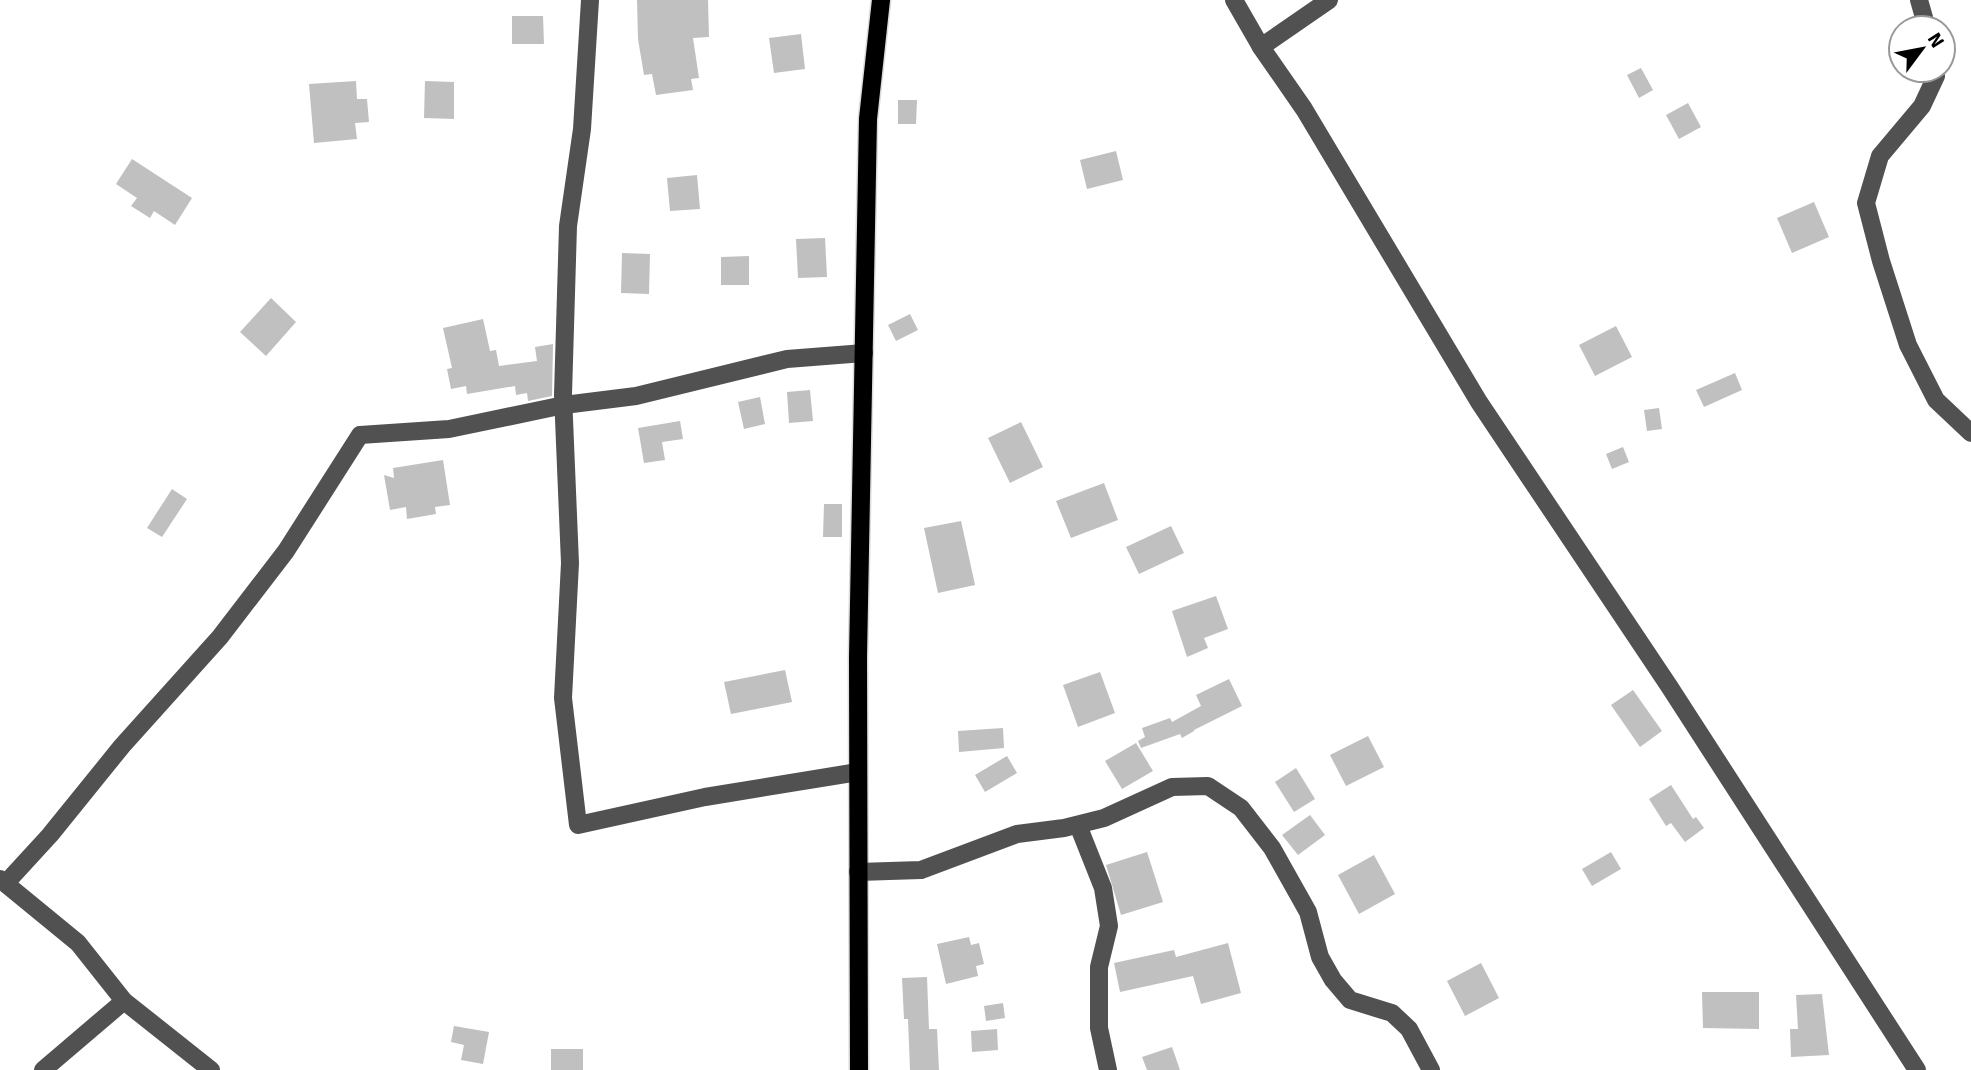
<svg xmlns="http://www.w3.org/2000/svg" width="1971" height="1070" font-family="Signika,sans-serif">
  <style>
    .building { fill: #c0c0c0 }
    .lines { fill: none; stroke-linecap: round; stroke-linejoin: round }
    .major-casing { stroke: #dbdbdb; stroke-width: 21 }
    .minor { stroke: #515151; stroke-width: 18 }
    .major { stroke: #000; stroke-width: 18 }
  </style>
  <rect width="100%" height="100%" fill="#fff"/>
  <!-- building -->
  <g class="building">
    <polygon points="637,0 708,0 709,37 693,38 699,78 691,79 693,90 656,95 652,74 644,75 638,39"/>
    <polygon points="512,16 543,16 544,44 512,44"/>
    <polygon points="801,34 805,69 774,73 769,38"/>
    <polygon points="1641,68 1653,90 1639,98 1627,75"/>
    <polygon points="356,81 357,99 367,99 369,122 355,123 357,139 314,143 309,84"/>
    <polygon points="425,81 454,82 454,119 424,118"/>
    <polygon points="898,100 917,100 916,124 898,124"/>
    <polygon points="1688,103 1701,127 1679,139 1666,115"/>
    <polygon points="1116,151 1123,180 1087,189 1080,160"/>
    <polygon points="132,159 192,198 175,225 154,211 150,218 131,206 137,198 116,184"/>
    <polygon points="697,175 700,209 670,211 667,178"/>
    <polygon points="1814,202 1829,237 1792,253 1777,218"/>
    <polygon points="825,238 827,277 798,278 796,239"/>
    <polygon points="622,253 650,254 649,294 621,293"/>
    <polygon points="749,256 749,285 721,285 721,257"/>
    <polygon points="271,298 296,322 266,356 240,332"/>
    <polygon points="910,314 918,330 896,341 888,325"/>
    <polygon points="483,319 490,351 496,350 499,366 537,361 535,347 553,344 552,396 528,401 527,393 516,395 515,386 467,394 466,386 451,389 447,369 452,368 443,328"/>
    <polygon points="1616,326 1632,357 1595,376 1579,345"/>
    <polygon points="1735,373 1742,390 1704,407 1696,390"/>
    <polygon points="810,390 813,421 789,423 787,392"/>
    <polygon points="760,397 765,424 744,429 738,402"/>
    <polygon points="1659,408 1662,429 1647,431 1644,410"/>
    <polygon points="680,421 683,439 662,442 665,460 644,463 638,428"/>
    <polygon points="1021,422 1043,467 1010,483 988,438"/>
    <polygon points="1623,447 1629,462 1612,469 1606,454"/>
    <polygon points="443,460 450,505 435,507 436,514 407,519 406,507 390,510 384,475 394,478 393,468"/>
    <polygon points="1104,483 1118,520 1071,538 1056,501"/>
    <polygon points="172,489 187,499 162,537 147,528"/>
    <polygon points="824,504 842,504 842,537 823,537"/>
    <polygon points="961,521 975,585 938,593 924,528"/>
    <polygon points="1171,526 1184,553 1139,574 1126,547"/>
    <polygon points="1216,596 1228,629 1204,638 1208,648 1187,657 1172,611"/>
    <polygon points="785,670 792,702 731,714 724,682"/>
    <polygon points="1100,672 1115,713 1078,727 1063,685"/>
    <polygon points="1229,679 1242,706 1194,730 1194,731 1182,738 1180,734 1141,748 1138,741 1145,737 1142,728 1170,718 1172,722 1201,706 1196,695"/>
    <polygon points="1633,690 1662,731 1640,747 1611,705"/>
    <polygon points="1003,728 1004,748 959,752 958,731"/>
    <polygon points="1368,736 1384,767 1346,786 1330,755"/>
    <polygon points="1136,743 1153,771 1122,789 1105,761"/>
    <polygon points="1007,756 1017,773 985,792 975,775"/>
    <polygon points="1296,768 1315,799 1294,812 1275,782"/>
    <polygon points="1671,785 1693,819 1696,817 1704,828 1685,842 1671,823 1666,826 1649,799"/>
    <polygon points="1310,815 1325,835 1298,855 1282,835"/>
    <polygon points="1147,852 1163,902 1121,915 1106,865"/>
    <polygon points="1611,852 1621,869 1592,886 1582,869"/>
    <polygon points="1374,855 1395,894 1359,914 1338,875"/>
    <polygon points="969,937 971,945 979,943 984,964 976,966 978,976 946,984 937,944"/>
    <polygon points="1228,943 1241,993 1201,1004 1193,976 1120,992 1114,963 1174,950 1176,957"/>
    <polygon points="1481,963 1499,998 1465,1016 1447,981"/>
    <polygon points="927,977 929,1029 937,1029 939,1070 910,1070 908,1019 904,1019 902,978"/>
    <polygon points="1702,992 1759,992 1759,1029 1703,1028"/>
    <polygon points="1822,994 1829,1055 1791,1057 1790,1029 1798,1029 1796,995"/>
    <polygon points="1003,1003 1005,1018 986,1021 984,1006"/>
    <polygon points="454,1026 489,1032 483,1064 461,1060 464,1045 451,1042"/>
    <polygon points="997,1029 998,1050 972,1052 971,1031"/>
    <polygon points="1172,1047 1180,1070 1147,1070 1142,1057"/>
    <rect x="551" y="1049" width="32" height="21"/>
  </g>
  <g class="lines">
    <defs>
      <polyline id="major" points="859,1070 858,657 868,119 881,0"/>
    </defs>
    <!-- major casing -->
    <use href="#major" class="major-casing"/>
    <!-- minor -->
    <g class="minor">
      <polyline points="590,0 582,129 568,226 563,395 570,563 563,698 578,825 705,797 858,772"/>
      <polyline points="1234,0 1261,47 1304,109 1479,402 1669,686 1917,1070"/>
      <polyline points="1919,0 1927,28"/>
      <polyline points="1261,47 1329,0"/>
      <polyline points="1935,70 1936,76 1922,106 1880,156 1866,203 1881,261 1908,345 1936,400 1971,433"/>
      <polyline points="1078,825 1103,888 1109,926 1099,967 1099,1028 1108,1070"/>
      <polyline points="858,872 921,870 1017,834 1064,828 1104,818 1172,787 1208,786 1241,808 1272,848 1308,912 1320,957 1333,980 1350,1000 1392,1013 1409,1029 1431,1070"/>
      <polyline points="0,879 78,943 124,1001 211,1070"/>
      <polyline points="6,883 50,835 122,746 220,637 286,551 360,435 449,429 564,405 636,396 787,359 864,353"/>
      <polyline points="43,1070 124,1001"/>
    </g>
    <!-- major -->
    <use href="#major" class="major"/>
  </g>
  <!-- north arrow -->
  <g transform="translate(1922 49) rotate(58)"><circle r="33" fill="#ffffff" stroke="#999999" stroke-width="2"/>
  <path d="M0-5L12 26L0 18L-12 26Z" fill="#000000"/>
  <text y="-10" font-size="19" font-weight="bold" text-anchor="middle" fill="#000000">N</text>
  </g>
</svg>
